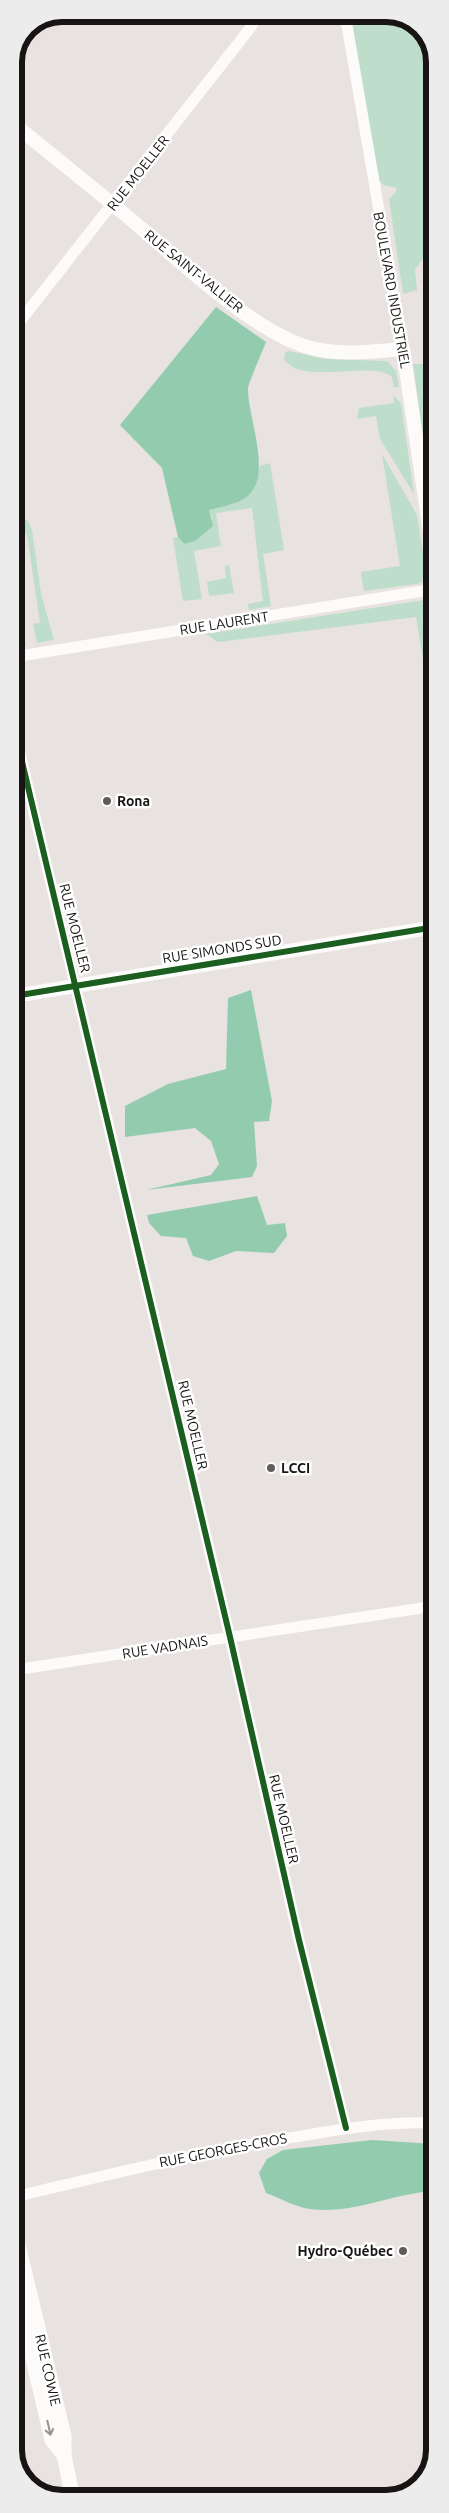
<svg xmlns="http://www.w3.org/2000/svg" width="449" height="2513" font-family="Ubuntu,sans-serif">
  <style>
    .green { fill: #beddca }
    .forest { fill: #93cbaf }
    .lines { fill: none; stroke-linecap: round; stroke-linejoin: round }
    .minor { stroke: #fcfbfa; stroke-width: 11 }
    .tertiary { stroke: #fcfbfa; stroke-width: 14 }
    .secondary { stroke: #fcfbfa; stroke-width: 15 }
    .cycleway-casing { stroke: #fff; stroke-width: 9 }
    .cycleway { stroke: #1b5e20; stroke-width: 6 }
    .oneway { stroke: #959392 }
    .poi-dot { fill: #605c5b; stroke: #fff; stroke-width: 2 }
    .labels { text-anchor: middle; dominant-baseline: central; stroke-width: 5; stroke-linejoin: round; paint-order: stroke }
    .street-label { font-size: 14px; fill: #171413; stroke: #fff }
    .poi-label { font-size: 14px; font-weight: bold; fill: #171413; stroke: #fff; text-anchor: start }
    .rim { fill: none; stroke: #171413; stroke-width: 6 }
  </style>
  <rect width="100%" height="100%" fill="#e8e3e0"/>
  <!-- green -->
  <g class="green">
    <polygon points="353,14 392,14 421,28 435,56 435,257 421,261 415,270 417,290 403,294 389,199 396,192 397,188 383,185 376,176 350,28"/>
    <path d="M 289,351 L 325,359 L 387,361 L 396,371 L 399,387 L 394,387 L 392,377 C 373,359 302,387 284,359 L 285,353 Z"/>
    <polygon points="413,364 427,364 435,376 435,480 429,481"/>
    <polygon points="393,395 401,403 414,494 380,439 376,416 357,419 359,408 394,403"/>
    <polygon points="382,454 417,515 426,571 422,582 417,584 364,591 361,572 400,566"/>
    <polygon points="270,463 284,550 263,554 271,606 249,610 248,604 263,601 252,508 216,513 221,546 194,551 202,599 183,601 173,538 178,537 184,544 212,518 208,510 233,504 254,489 260,466"/>
    <polygon points="20,517 28,521 32,530 41,594 54,640 37,643 33,624 40,623 27,534 14,536 14,518"/>
    <polygon points="229,565 234,593 209,596 207,582 226,578 225,566"/>
    <path d="M 424,600 C 440,608 435,659 435,676 L 426,678 L 416,617 L 218,642 L 206,634 Z"/>
    <polygon points="14,617 17,617 19,626 22,626 26,645 14,647"/>
  </g>
  <!-- forest -->
  <g class="forest">
    <path d="M 216,307 L 266,342 C 263,350 248,384 248,388 C 247,416 275,479 245,498 C 234,505 221,507 209,510 L 213,526 L 195,541 L 184,544 L 178,537 L 162,468 L 120,425 Z"/>
    <polygon points="251,990 272,1101 269,1121 254,1122 257,1166 252,1177 146,1190 211,1175 219,1164 211,1141 195,1128 125,1137 125,1106 168,1084 226,1069 228,998"/>
    <polygon points="257,1196 267,1225 285,1223 287,1236 274,1253 236,1251 209,1261 193,1256 186,1238 161,1236 149,1223 147,1215"/>
    <path d="M 372,2140 L 435,2144 L 435,2191 C 392,2193 353,2215 310,2209 C 295,2207 280,2198 266,2193 L 259,2173 L 267,2159 L 283,2150 Z"/>
    <polygon points="301,2490 350,2490 360,2499 265,2499"/>
  </g>
  <g class="lines">
    <!-- minor -->
    <g class="minor">
      <polyline points="345,14 403,349"/>
      <polyline points="14,329 251,27 257,14"/>
      <polyline points="14,657 435,589"/>
      <polyline points="14,728 230,1637 299,1940 346,2128"/>
      <polyline points="14,1670 435,1606"/>
      <path d="M 14,2197 C 102,2176 189,2155 277,2140 C 330,2131 381,2121 435,2123"/>
    </g>
    <!-- tertiary -->
    <g class="tertiary">
      <path d="M 14,124 C 54,157 95,189 134,222 C 180,261 261,340 320,350 C 347,355 376,351 403,349 L 435,567"/>
      <polyline points="14,996 435,927"/>
    </g>
    <!-- secondary -->
    <g class="secondary">
      <polyline points="14,2228 64,2436 64,2455 73,2499"/>
      <polyline points="14,2278 52,2440 64,2455"/>
    </g>
    <defs>
      <g id="cycleway">
        <polyline points="14,728 230,1637 299,1940 346,2128"/>
        <polyline points="14,996 435,927"/>
      </g>
    </defs>
    <!-- cycleway casing -->
    <use href="#cycleway" class="cycleway-casing"/>
    <!-- cycleway -->
    <use href="#cycleway" class="cycleway"/>
  </g>
  <!-- one-way arrows -->
  <defs><path id="oneway-shaft" d="M-6 0H5M1.5-3L5.5 0L1.5 3" fill="none" stroke-width="1.6" stroke-linecap="round" stroke-linejoin="round" transform="scale(1.25)"/></defs>
  <use class="oneway" href="#oneway-shaft" transform="translate(49 2428) rotate(77)"/>
  <!-- markers -->
  <g class="poi-dot">
    <circle cx="107" cy="801" r="5"/>
    <circle cx="271" cy="1468" r="5"/>
    <circle cx="403" cy="2251" r="5"/>
  </g>
  <g class="labels">
    <!-- street labels -->
    <g class="street-label">
      <text transform="translate(138 173) rotate(-52)">RUE MOELLER</text>
      <text transform="translate(194 271) rotate(39)">RUE SAINT-VALLIER</text>
      <text transform="translate(392 290) rotate(80)">BOULEVARD INDUSTRIEL</text>
      <text transform="translate(224 623) rotate(-9)">RUE LAURENT</text>
      <text transform="translate(75 928) rotate(76)">RUE MOELLER</text>
      <text transform="translate(222 949) rotate(-9)">RUE SIMONDS SUD</text>
      <text transform="translate(193 1425) rotate(77)">RUE MOELLER</text>
      <text transform="translate(165 1647) rotate(-9)">RUE VADNAIS</text>
      <text transform="translate(284 1819) rotate(77)">RUE MOELLER</text>
      <text transform="translate(223 2150) rotate(-11)">RUE GEORGES-CROS</text>
      <text transform="translate(48 2370) rotate(77)">RUE COWIE</text>
    </g>
    <!-- poi labels -->
    <g class="poi-label">
      <text x="117" y="801">Rona</text>
      <text x="281" y="1468">LCCI</text>
      <text x="393" y="2251" text-anchor="end">Hydro-Québec</text>
    </g>
  </g>
  <!-- crop -->
  <path d="M0 0H449V2513H0ZM62 22H386A40 40 0 0 1 426 62V2450A40 40 0 0 1 386 2490H62A40 40 0 0 1 22 2450V62A40 40 0 0 1 62 22Z" fill="#ececec" fill-rule="evenodd"/>
  <path class="rim" d="M62 22H386A40 40 0 0 1 426 62V2450A40 40 0 0 1 386 2490H62A40 40 0 0 1 22 2450V62A40 40 0 0 1 62 22Z"/>
</svg>
